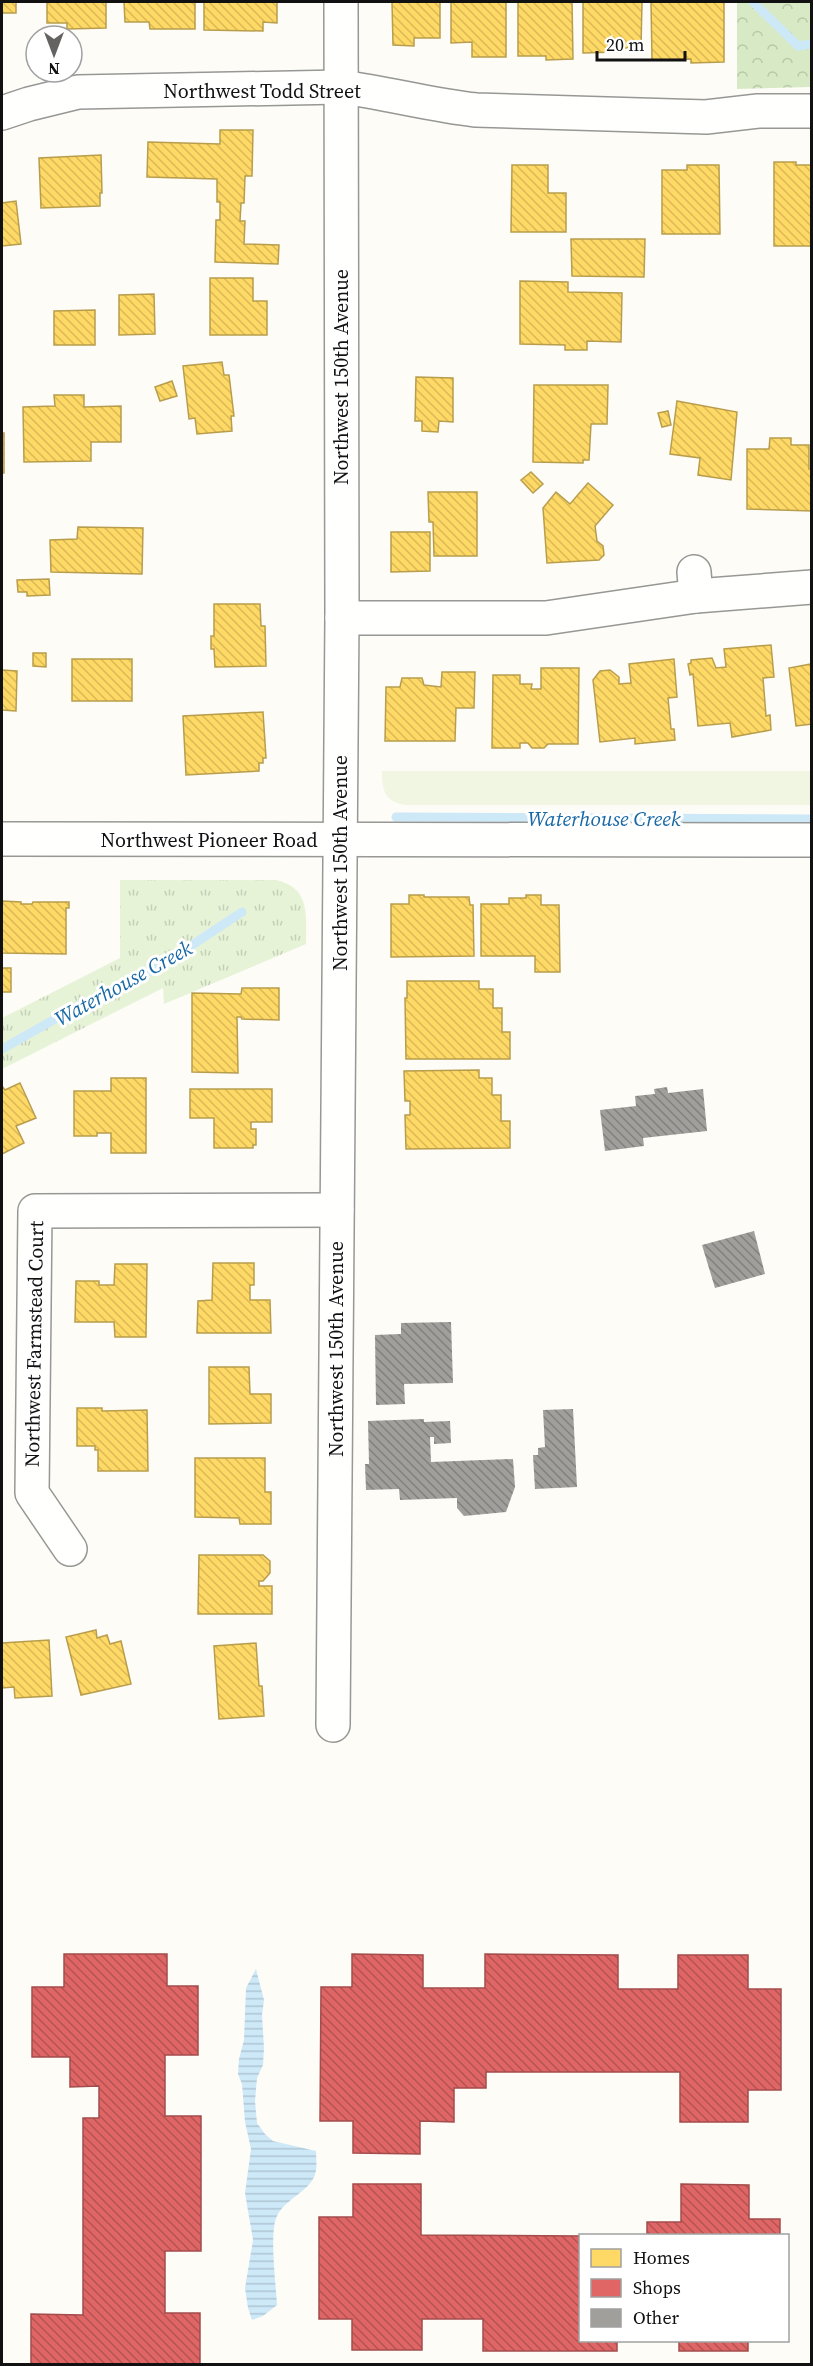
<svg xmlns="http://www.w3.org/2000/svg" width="813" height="2366" font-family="'Source Serif 4',serif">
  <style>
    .grass { fill: url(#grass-tufts) }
    .forest { fill: url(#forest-crowns) }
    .pitch { fill: #f0f6e1 }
    .water { fill: url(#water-rules) }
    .homes { fill: url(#homes-back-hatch); stroke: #b89d4c; stroke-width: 1.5 }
    .shops { fill: url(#shops-back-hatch); stroke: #a24c4c; stroke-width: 1.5 }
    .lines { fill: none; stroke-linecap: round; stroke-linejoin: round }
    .stream { stroke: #cde8f7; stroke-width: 9 }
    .building { fill: url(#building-back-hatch) }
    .minor-casing { stroke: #979795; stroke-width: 36 }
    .minor { stroke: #fffffe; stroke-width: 33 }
    .labels { text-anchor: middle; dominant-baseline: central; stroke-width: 6; stroke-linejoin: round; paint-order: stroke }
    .street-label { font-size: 20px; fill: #111; stroke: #fff }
    .water-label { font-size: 21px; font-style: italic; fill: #1768a6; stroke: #fff }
  </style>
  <defs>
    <pattern id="grass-tufts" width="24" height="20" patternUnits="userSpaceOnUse" patternTransform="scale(1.5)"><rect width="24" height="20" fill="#e7f3d7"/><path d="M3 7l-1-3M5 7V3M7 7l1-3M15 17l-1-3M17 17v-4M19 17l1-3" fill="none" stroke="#c5cfb8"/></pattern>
    <pattern id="forest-crowns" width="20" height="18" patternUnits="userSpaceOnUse" patternTransform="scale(1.5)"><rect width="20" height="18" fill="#d8eac5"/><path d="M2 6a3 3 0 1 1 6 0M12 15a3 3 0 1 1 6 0" fill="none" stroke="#b8c8a8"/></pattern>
    <pattern id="water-rules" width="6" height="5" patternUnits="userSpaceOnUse" patternTransform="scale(1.5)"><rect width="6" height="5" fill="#cde8f7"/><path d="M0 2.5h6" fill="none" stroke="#afc6d3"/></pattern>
    <pattern id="homes-back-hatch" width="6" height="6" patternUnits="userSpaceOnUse" patternTransform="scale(1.5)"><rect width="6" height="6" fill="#ffd966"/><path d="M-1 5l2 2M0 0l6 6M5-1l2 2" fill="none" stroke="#dab957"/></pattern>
    <pattern id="shops-back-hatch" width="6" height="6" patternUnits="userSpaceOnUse" patternTransform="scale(1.5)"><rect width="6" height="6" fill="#e06666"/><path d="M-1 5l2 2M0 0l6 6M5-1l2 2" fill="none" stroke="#b45353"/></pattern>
    <pattern id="building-back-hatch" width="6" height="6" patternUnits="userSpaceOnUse" patternTransform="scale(1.5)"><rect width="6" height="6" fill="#a19f9c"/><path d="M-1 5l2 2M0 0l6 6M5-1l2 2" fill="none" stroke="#82807e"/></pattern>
  </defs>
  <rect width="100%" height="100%" fill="#fdfcf7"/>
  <!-- grass -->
  <path class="grass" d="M 120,880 L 276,880 C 311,888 306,916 306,944 L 164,1004 L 163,988 L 2,1069 L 2,1018 L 120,958 Z"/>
  <!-- forest -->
  <polygon class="forest" points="737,2 811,2 811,87 737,89"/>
  <!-- pitch -->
  <path class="pitch" d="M 382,771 L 811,771 L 811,805 L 406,805 C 385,802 382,791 382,771 Z"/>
  <!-- water -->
  <path class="water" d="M 256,1969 L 264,2000 L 262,2015 L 264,2048 L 263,2065 L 257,2078 L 255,2101 L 257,2123 L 265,2134 L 273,2141 L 316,2151 C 316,2157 317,2164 316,2170 C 314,2190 285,2198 277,2216 C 269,2232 276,2285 277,2305 L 263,2316 L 252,2320 L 248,2308 L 245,2288 L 253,2240 L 245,2193 L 251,2149 L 245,2122 L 242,2084 L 238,2074 L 239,2059 L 244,2040 L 246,1988 Z"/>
  <!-- homes -->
  <g class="homes">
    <rect x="2" y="2" width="14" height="11"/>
    <polygon points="47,2 106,2 106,28 67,29 67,23 47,23"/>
    <polygon points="124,2 195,2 195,29 150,29 149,22 125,22"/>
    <polygon points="204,2 277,2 277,23 263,22 263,31 204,30"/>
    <polygon points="392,2 440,2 440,38 414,38 414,46 393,45"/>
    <polygon points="451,2 506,2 506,57 472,57 472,42 451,43"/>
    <polygon points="518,2 572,2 573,59 546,60 546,56 518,56"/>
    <polygon points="583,2 642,2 641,48 616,48 616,52 583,53"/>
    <polygon points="651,2 724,2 724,62 691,63 691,59 652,60"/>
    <polygon points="220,130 253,130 252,176 245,176 244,203 241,203 240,221 245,221 244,244 279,245 278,264 215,262 216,220 220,220 220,202 217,202 217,179 147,177 148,142 220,144"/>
    <polygon points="101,155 102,193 100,193 100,206 41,208 39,158"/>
    <polygon points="774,162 796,162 796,165 812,165 812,246 774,246"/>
    <polygon points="512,165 548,165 548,193 566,193 566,232 511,232"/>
    <polygon points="687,165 719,165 720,234 662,234 662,170 687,170"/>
    <polygon points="16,201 21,244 2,246 2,203"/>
    <polygon points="571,239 645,239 644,277 572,276"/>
    <polygon points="210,278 253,278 253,301 267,301 267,335 210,335"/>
    <polygon points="520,281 568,282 568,292 622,293 621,342 587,341 587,350 565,350 565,345 520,344"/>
    <polygon points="154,294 155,334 119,335 119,295"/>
    <polygon points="95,310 95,345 54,345 54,311"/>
    <polygon points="222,362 224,375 229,375 234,416 231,416 232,431 197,434 195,418 189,419 183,366"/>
    <polygon points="416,377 453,378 453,422 439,421 438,432 422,431 422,421 415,421"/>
    <polygon points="172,381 177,396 160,401 155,387"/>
    <polygon points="534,385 608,385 607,424 591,424 589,460 583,460 583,463 533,462"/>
    <polygon points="54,395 84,395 84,407 121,406 121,442 91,442 91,461 24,462 23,407 55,406"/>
    <polygon points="677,401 737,412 731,480 698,475 700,458 670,454"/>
    <polygon points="668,411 671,425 662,427 658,413"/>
    <rect x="2" y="433" width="2" height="40"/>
    <polygon points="770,438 791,438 791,445 809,445 809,469 812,469 812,511 747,509 747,449 769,449"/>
    <polygon points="531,472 543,484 533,493 521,480"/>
    <polygon points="588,483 613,505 595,526 597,541 603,546 604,555 599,560 547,563 543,508 556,492 570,504"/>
    <polygon points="428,492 477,492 477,556 434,556 433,522 429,522"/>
    <polygon points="78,527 143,528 142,574 51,572 50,540 77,539"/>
    <polygon points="391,532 430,532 430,571 391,572"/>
    <polygon points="49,579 50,595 27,596 27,592 18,592 17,580"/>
    <polygon points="214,604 260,604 261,626 265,626 266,666 215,667 214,649 211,649 211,636 214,636"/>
    <polygon points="771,645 774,677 763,678 766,716 770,715 771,730 732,737 730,723 698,726 693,674 690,675 688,664 691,663 691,660 712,658 716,668 726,667 724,649"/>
    <polygon points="33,653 46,653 46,667 33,666"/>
    <rect x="72" y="659" width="60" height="42"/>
    <polygon points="674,659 677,697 668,698 671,729 674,729 675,740 635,744 635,738 600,742 593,680 600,671 610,670 619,677 619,684 631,683 629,664"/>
    <polygon points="811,664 812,724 796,726 789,668"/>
    <polygon points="541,668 579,668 578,744 548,744 544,748 532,748 528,743 520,743 520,748 492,748 493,675 520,675 520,684 532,684 531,689 541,689"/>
    <polygon points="2,670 17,671 16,711 2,710"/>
    <polygon points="442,672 475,672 474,708 456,708 455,741 385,741 386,687 400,687 402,678 422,678 424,685 441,687"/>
    <polygon points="263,712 266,758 263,758 263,763 259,763 259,771 186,775 183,716"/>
    <polygon points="409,895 424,895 424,897 469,897 470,905 473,905 474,956 391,957 391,904 409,904"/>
    <polygon points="526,895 541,895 541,905 559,905 560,972 535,972 535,956 481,956 481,904 509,904 509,898 526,898"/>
    <polygon points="2,901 21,902 21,904 32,904 33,902 69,902 69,908 66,908 66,954 2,953"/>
    <rect x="2" y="968" width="9" height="24"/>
    <polygon points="407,981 479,981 479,989 493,989 493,1008 502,1008 502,1032 510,1032 510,1059 406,1059 405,998 407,998"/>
    <polygon points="242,988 279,988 279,1020 242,1019 241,1017 237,1017 238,1073 192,1072 192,993 241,994"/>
    <polygon points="479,1070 479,1078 492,1078 492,1095 501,1095 501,1121 510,1121 510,1148 406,1149 405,1115 410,1115 410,1101 405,1101 404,1071"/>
    <polygon points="111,1078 146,1078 146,1153 111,1153 111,1133 97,1133 97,1136 74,1136 74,1091 111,1091"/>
    <polygon points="20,1083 36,1118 16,1126 24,1143 2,1154 2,1086 5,1090"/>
    <polygon points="190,1089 272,1089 272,1122 251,1122 251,1129 256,1129 256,1145 253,1145 253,1148 214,1148 214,1118 190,1118"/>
    <polygon points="213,1263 254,1263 254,1285 250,1285 250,1300 270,1300 271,1333 197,1333 198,1301 212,1300"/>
    <polygon points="115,1264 147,1264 146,1337 115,1337 114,1322 75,1322 76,1281 99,1281 99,1285 114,1285"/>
    <polygon points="209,1367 249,1367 250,1394 271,1394 271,1423 209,1424"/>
    <polygon points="77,1408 102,1408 102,1411 147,1410 148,1471 98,1471 98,1450 95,1450 95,1446 77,1446"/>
    <polygon points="195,1458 265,1458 265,1492 271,1492 271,1524 240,1524 239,1518 195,1517"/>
    <polygon points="199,1555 263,1555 270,1561 270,1573 263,1581 259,1581 259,1586 272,1586 272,1614 198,1614"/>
    <polygon points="96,1630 97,1638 107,1635 110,1644 121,1641 131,1684 81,1695 66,1637"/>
    <polygon points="49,1640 52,1696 15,1698 14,1687 2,1688 2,1643"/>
    <polygon points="256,1643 259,1686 262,1686 264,1716 219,1719 214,1646"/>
  </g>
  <!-- shops -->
  <g class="shops">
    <polygon points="64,1954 167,1954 167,1986 198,1986 198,2055 165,2055 165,2116 201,2116 201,2251 165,2251 165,2313 200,2313 200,2364 31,2364 31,2314 83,2315 83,2118 99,2118 99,2086 70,2087 70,2057 32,2057 32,1987 64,1987"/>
    <polygon points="352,1954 423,1955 423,1988 485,1988 485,1954 618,1955 618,1989 678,1989 678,1955 748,1955 748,1989 781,1989 781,2090 748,2090 748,2122 680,2122 680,2072 486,2072 486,2088 454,2088 454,2122 420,2121 420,2154 353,2153 353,2121 320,2121 321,1987 352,1987"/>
    <polygon points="353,2184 421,2184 421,2235 580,2236 580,2340 617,2340 617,2351 483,2351 483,2319 422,2319 422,2350 352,2350 352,2319 319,2319 319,2217 353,2217"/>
    <polygon points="681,2184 749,2185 749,2219 780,2219 780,2236 647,2236 647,2222 681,2222"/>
    <rect x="679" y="2340" width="69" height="11"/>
  </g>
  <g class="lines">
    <!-- stream -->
    <g class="stream">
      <polyline points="753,2 798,46 812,44"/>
      <polyline points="396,817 812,819"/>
      <polyline points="2,1049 80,1005 159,967 242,912"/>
    </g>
  </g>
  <!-- building -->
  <g class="building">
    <polygon points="667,1087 668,1093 703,1089 707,1131 643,1138 644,1146 605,1151 600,1110 636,1106 635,1096 655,1094 654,1089"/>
    <polygon points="754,1231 765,1274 715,1288 702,1245"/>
    <polygon points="451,1322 453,1383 404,1384 405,1404 376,1405 375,1335 401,1334 401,1323"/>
    <polygon points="573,1409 577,1487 535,1489 533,1455 538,1455 538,1448 545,1447 543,1410"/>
    <polygon points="424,1419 424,1422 450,1421 451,1443 434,1444 434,1437 430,1437 431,1462 513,1459 515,1487 506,1512 464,1516 457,1508 457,1498 400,1500 399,1489 366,1490 365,1464 369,1464 368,1421"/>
  </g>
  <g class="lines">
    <defs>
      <g id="minor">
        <path d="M 2,113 L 29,104 L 78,92 L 341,87 C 387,93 431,105 476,110 L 706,117 L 758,111 L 812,111"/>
        <polyline points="696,596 812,587"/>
        <polyline points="342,618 546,618 696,596 694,572"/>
        <polyline points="2,839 812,840"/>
        <polyline points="70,1549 32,1493 35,1211 337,1210"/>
        <polyline points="333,1725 342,618 341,2"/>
      </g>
    </defs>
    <!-- minor casing -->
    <use href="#minor" class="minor-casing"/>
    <!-- minor -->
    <use href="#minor" class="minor"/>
  </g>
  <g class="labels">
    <!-- street labels -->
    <g class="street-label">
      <text x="262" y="91">Northwest Todd Street</text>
      <text transform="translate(341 377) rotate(-90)">Northwest 150th Avenue</text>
      <text x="209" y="840">Northwest Pioneer Road</text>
      <text transform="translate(340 863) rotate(-90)">Northwest 150th Avenue</text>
      <text transform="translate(34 1344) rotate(-89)">Northwest Farmstead Court</text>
      <text transform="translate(336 1349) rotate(-90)">Northwest 150th Avenue</text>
    </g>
    <!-- water labels -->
    <g class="water-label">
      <text x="604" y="818">Waterhouse Creek</text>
      <text transform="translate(123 983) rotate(-29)">Waterhouse Creek</text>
    </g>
  </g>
  <!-- border -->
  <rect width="813" height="2366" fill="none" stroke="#111111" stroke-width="6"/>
  <!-- legend -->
  <rect x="579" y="2234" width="210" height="108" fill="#ffffff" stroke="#a0a0a0" stroke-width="1.5"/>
  <rect x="591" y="2249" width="30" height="18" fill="#ffd966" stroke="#a0a0a0" stroke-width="1.5"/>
  <text x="633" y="2264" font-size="18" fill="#111111">Homes</text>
  <rect x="591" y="2279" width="30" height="18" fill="#e06666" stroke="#a0a0a0" stroke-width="1.5"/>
  <text x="633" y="2294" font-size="18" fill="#111111">Shops</text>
  <rect x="591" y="2309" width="30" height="18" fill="#a19f9c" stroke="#a0a0a0" stroke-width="1.5"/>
  <text x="633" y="2324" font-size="18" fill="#111111">Other</text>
  <!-- north arrow -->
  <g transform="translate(54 54) rotate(180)"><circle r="28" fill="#ffffff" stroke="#a0a0a0" stroke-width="1.5"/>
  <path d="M0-4.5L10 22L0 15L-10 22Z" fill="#646362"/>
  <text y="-9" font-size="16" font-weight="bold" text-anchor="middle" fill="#111111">N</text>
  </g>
  <!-- scale -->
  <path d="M597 51v9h88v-9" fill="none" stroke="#111111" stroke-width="3"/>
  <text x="606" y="51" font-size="18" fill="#111111" stroke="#ffffff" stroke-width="4.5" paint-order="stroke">20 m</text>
</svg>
